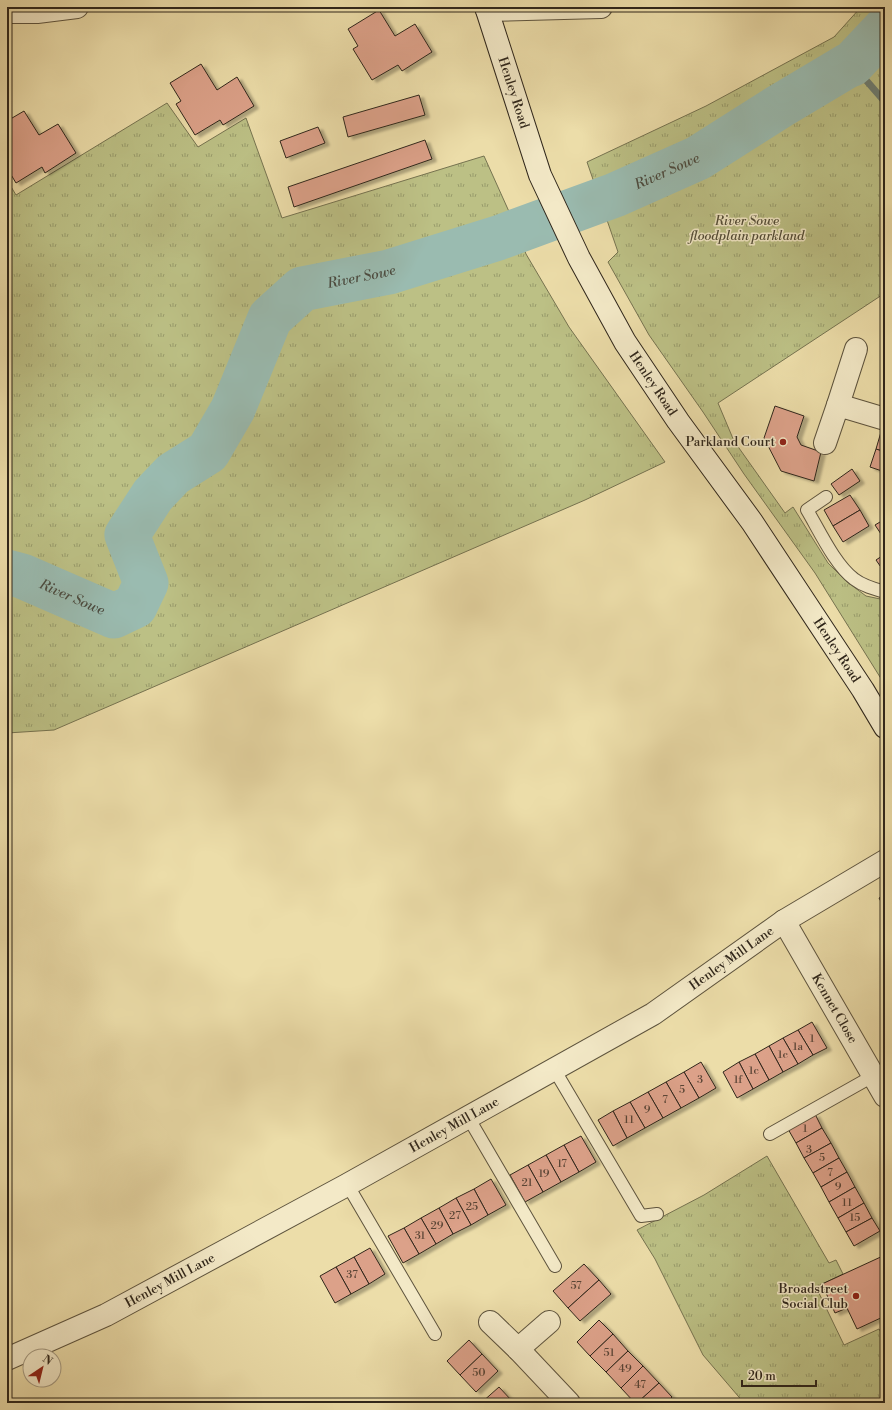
<svg xmlns="http://www.w3.org/2000/svg" width="892" height="1410" font-family="'Libre Bodoni',serif">
  <style>
    .grass { fill: url(#grass-tufts); stroke: #767350 }
    .lines { fill: none; stroke-linecap: round; stroke-linejoin: round }
    .stream { stroke: #6f7f74; stroke-width: 7 }
    .river { stroke: #9abbb0; stroke-width: 45 }
    .building { fill: #dca189; stroke: #2f261b; filter: url(#shadow) }
    .service-casing { stroke: #5e543e; stroke-width: 14 }
    .minor-casing { stroke: #5e543e; stroke-width: 24 }
    .secondary-casing { stroke: #2f261b; stroke-width: 24 }
    .service { stroke: #f3e9c7; stroke-width: 12 }
    .minor { stroke: #f3e9c7; stroke-width: 22 }
    .secondary { stroke: #f3e9c7; stroke-width: 22 }
    .poi-dot { fill: #8f2418; stroke: #f3e9c7; stroke-width: 1.5 }
    .labels { text-anchor: middle; dominant-baseline: central; stroke-width: 3; stroke-linejoin: round; paint-order: stroke }
    .number-label { font-size: 11px; fill: #5a4536 }
    .street-label { font-size: 13px; fill: #2f261b; stroke: #f3e9c7 }
    .park-label { font-size: 13px; font-style: italic; fill: #524c36; stroke: #f3e9c7 }
    .poi-label { font-size: 13px; fill: #2f261b; stroke: #f3e9c7; text-anchor: end }
    .water-label { font-size: 14px; font-style: italic; fill: #4a4b40; stroke: #f3e9c7 }
  </style>
  <defs>
    <pattern id="grass-tufts" width="24" height="20" patternUnits="userSpaceOnUse"><rect width="24" height="20" fill="#bcc085"/><path d="M3 7l-1-3M5 7V3M7 7l1-3M15 17l-1-3M17 17v-4M19 17l1-3" fill="none" stroke="#999c6c"/></pattern>
    <filter id="shadow"><feDropShadow dx="4.5" dy="2.5" stdDeviation="1" flood-color="#0004"/></filter>
  </defs>
  <rect width="100%" height="100%" fill="#ecdda9"/>
  <filter id="stains"><feTurbulence type="fractalNoise" baseFrequency=".005" numOctaves="4"/><feColorMatrix values="0 0 0 0 .2 0 0 0 0 .09 0 0 0 0 .02 0 0 0 .5 -.17"/></filter>
  <radialGradient id="worn" r=".72"><stop offset=".6" stop-color="#630" stop-opacity="0"/><stop offset="1" stop-color="#630" stop-opacity=".3"/></radialGradient>
  <!-- grass -->
  <g class="grass">
    <polygon points="861,7 885,7 885,293 718,403 734,441 785,513 793,507 828,563 846,581 866,596 885,600 885,685 815,573 744,474 703,412 649,335 608,262 618,252 587,162 706,106 834,37"/>
    <polygon points="167,103 198,147 246,118 282,218 484,156 511,216 526,254 569,327 665,462 585,500 54,730 7,733 7,180 16,195"/>
    <polygon points="767,1156 829,1263 836,1260 843,1274 816,1287 844,1345 879,1329 885,1339 885,1403 744,1403 703,1355 655,1259 637,1230 704,1195"/>
  </g>
  <g class="lines">
    <!-- stream -->
    <polyline class="stream" points="852,64 885,102"/>
    <!-- river -->
    <path class="river" id="s1" d="M 7,572 L 22,576 L 114,616 L 135,606 L 146,583 L 127,535 L 153,495 L 173,474 L 208,452 L 233,409 L 270,318 L 302,289 L 389,272 L 498,238 L 615,195 L 698,158 L 780,106 L 847,66 L 852,64 L 885,29"/>
  </g>
  <!-- building -->
  <g class="building">
    <polygon points="379,10 395,36 415,24 432,52 402,71 398,65 372,80 353,49 358,46 348,29"/>
    <polygon points="201,64 217,90 237,77 254,106 223,125 220,120 195,135 176,104 181,101 170,83"/>
    <polygon points="419,95 425,115 348,137 343,117"/>
    <polygon points="24,111 39,135 58,124 76,153 45,173 42,167 16,183 7,168 7,121"/>
    <polygon points="318,127 325,143 286,158 280,141"/>
    <polygon points="425,140 432,159 294,207 288,187"/>
    <polygon points="775,406 804,416 797,437 801,445 821,452 814,481 781,471 764,438"/>
    <polygon points="881,432 885,433 885,452 876,449"/>
    <polygon points="876,449 885,452 885,472 870,467"/>
    <polygon points="852,469 860,481 839,495 831,484"/>
    <polygon points="850,495 860,510 833,526 824,510"/>
    <polygon points="860,510 869,526 843,542 833,526"/>
    <polygon points="885,519 885,540 875,525"/>
    <polygon points="885,554 885,573 876,560"/>
    <polygon points="885,895 885,909 879,898"/>
    <polygon points="812,1022 827,1048 813,1055 798,1030"/>
    <polygon points="798,1030 813,1055 798,1064 783,1038"/>
    <polygon points="783,1038 798,1064 783,1072 769,1046"/>
    <polygon points="769,1046 783,1072 769,1080 755,1054"/>
    <polygon points="755,1054 769,1080 753,1089 739,1062"/>
    <polygon points="701,1062 716,1088 699,1098 684,1072"/>
    <polygon points="739,1062 753,1089 737,1098 723,1072"/>
    <polygon points="684,1072 699,1098 681,1108 666,1082"/>
    <polygon points="666,1082 681,1108 663,1118 648,1092"/>
    <polygon points="648,1092 663,1118 645,1128 630,1102"/>
    <polygon points="630,1102 645,1128 627,1138 613,1111"/>
    <polygon points="613,1111 627,1138 613,1146 598,1120"/>
    <polygon points="815,1114 822,1128 796,1143 788,1129"/>
    <polygon points="822,1128 831,1143 804,1158 796,1143"/>
    <polygon points="581,1136 596,1162 579,1172 564,1145"/>
    <polygon points="831,1143 839,1158 813,1173 804,1158"/>
    <polygon points="564,1145 579,1172 561,1182 546,1155"/>
    <polygon points="546,1155 561,1182 543,1192 528,1165"/>
    <polygon points="839,1158 847,1172 821,1187 813,1173"/>
    <polygon points="528,1165 543,1192 525,1202 510,1175"/>
    <polygon points="847,1172 855,1187 829,1202 821,1187"/>
    <polygon points="491,1179 506,1205 488,1215 474,1189"/>
    <polygon points="855,1187 864,1203 838,1218 829,1202"/>
    <polygon points="474,1189 488,1215 471,1225 456,1198"/>
    <polygon points="456,1198 471,1225 453,1234 439,1208"/>
    <polygon points="864,1203 872,1218 846,1232 838,1218"/>
    <polygon points="439,1208 453,1234 436,1244 421,1218"/>
    <polygon points="421,1218 436,1244 419,1254 404,1228"/>
    <polygon points="872,1218 880,1231 854,1246 846,1232"/>
    <polygon points="404,1228 419,1254 403,1263 388,1236"/>
    <polygon points="370,1248 385,1274 369,1284 354,1257"/>
    <polygon points="885,1255 885,1316 857,1329 847,1308 835,1313 822,1284"/>
    <polygon points="354,1257 369,1284 351,1294 336,1267"/>
    <polygon points="584,1264 599,1280 568,1308 553,1291"/>
    <polygon points="336,1267 351,1294 335,1303 320,1276"/>
    <polygon points="599,1280 611,1294 580,1321 568,1308"/>
    <polygon points="599,1320 613,1334 590,1356 577,1342"/>
    <polygon points="613,1334 628,1351 606,1372 590,1356"/>
    <polygon points="469,1340 482,1354 460,1375 447,1361"/>
    <polygon points="628,1351 643,1366 621,1388 606,1372"/>
    <polygon points="482,1354 498,1371 476,1392 460,1375"/>
    <polygon points="643,1366 659,1383 637,1403 635,1403 621,1388"/>
    <polygon points="659,1383 672,1397 666,1403 637,1403"/>
    <polygon points="499,1387 512,1401 510,1403 481,1403"/>
  </g>
  <g class="lines">
    <defs>
      <g id="service">
        <path d="M 826,497 L 807,510 C 819,530 835,565 854,579 C 863,586 874,589 885,592"/>
        <polyline points="554,1069 641,1216 657,1214"/>
        <polyline points="468,1117 555,1266"/>
        <polyline points="770,1134 873,1076"/>
        <polyline points="347,1184 435,1334"/>
      </g>
      <g id="minor">
        <polyline points="487,10 601,7"/>
        <polyline points="7,12 37,12 77,7"/>
        <polyline points="838,405 856,349"/>
        <polyline points="825,443 838,405 885,419"/>
        <path id="s2" d="M 784,921 L 885,1096"/>
        <polyline points="490,1322 518,1349 569,1403"/>
        <polyline points="518,1349 549,1322"/>
        <path id="s3" d="M 7,1359 L 106,1315 L 345,1186 L 653,1014 L 784,921 L 885,861"/>
      </g>
      <g id="secondary">
        <path id="s4" d="M 486,7 L 540,175 L 579,258 L 625,342 L 678,421 L 752,522 L 863,690 L 885,727"/>
      </g>
    </defs>
    <!-- service casing -->
    <use href="#service" class="service-casing"/>
    <!-- minor casing -->
    <use href="#minor" class="minor-casing"/>
    <!-- secondary casing -->
    <use href="#secondary" class="secondary-casing"/>
    <!-- service -->
    <use href="#service" class="service"/>
    <!-- minor -->
    <use href="#minor" class="minor"/>
    <!-- secondary -->
    <use href="#secondary" class="secondary"/>
  </g>
  <!-- markers -->
  <g class="poi-dot">
    <circle cx="783" cy="442" r="4"/>
    <circle cx="856" cy="1296" r="4"/>
  </g>
  <g class="labels">
    <!-- number labels -->
    <g class="number-label">
      <text x="812" y="1039">1</text>
      <text x="798" y="1047">1a</text>
      <text x="783" y="1055">1c</text>
      <text x="754" y="1071">1e</text>
      <text x="700" y="1080">3</text>
      <text x="738" y="1080">1f</text>
      <text x="682" y="1090">5</text>
      <text x="665" y="1100">7</text>
      <text x="647" y="1110">9</text>
      <text x="629" y="1120">11</text>
      <text x="805" y="1129">1</text>
      <text x="809" y="1150">3</text>
      <text x="822" y="1158">5</text>
      <text x="562" y="1164">17</text>
      <text x="830" y="1173">7</text>
      <text x="544" y="1174">19</text>
      <text x="527" y="1183">21</text>
      <text x="838" y="1187">9</text>
      <text x="847" y="1203">11</text>
      <text x="472" y="1207">25</text>
      <text x="455" y="1216">27</text>
      <text x="855" y="1218">15</text>
      <text x="437" y="1226">29</text>
      <text x="420" y="1236">31</text>
      <text x="352" y="1275">37</text>
      <text x="576" y="1286">57</text>
      <text x="609" y="1353">51</text>
      <text x="625" y="1369">49</text>
      <text x="479" y="1373">50</text>
      <text x="640" y="1385">47</text>
    </g>
    <!-- street labels -->
    <g class="street-label">
      <text stroke="none"><textPath href="#s4" startOffset="90">Henley Road</textPath></text>
      <text stroke="none"><textPath href="#s4" startOffset="414">Henley Road</textPath></text>
      <text stroke="none"><textPath href="#s4" startOffset="738">Henley Road</textPath></text>
      <text stroke="none"><textPath href="#s3" startOffset="829">Henley Mill Lane</textPath></text>
      <text stroke="none"><textPath href="#s2" startOffset="101">Kennet Close</textPath></text>
      <text stroke="none"><textPath href="#s3" startOffset="505">Henley Mill Lane</textPath></text>
      <text stroke="none"><textPath href="#s3" startOffset="181">Henley Mill Lane</textPath></text>
    </g>
    <!-- park labels -->
    <g class="park-label">
      <text x="747" y="221">River Sowe<tspan x="747" dy="15">floodplain parkland</tspan></text>
    </g>
    <!-- poi labels -->
    <g class="poi-label">
      <text x="775" y="442">Parkland Court</text>
      <text x="848" y="1289">Broadstreet<tspan x="848" dy="15">Social Club</tspan></text>
    </g>
    <!-- water labels -->
    <g class="water-label">
      <text stroke="none"><textPath href="#s1" startOffset="910">River Sowe</textPath></text>
      <text stroke="none"><textPath href="#s1" startOffset="586">River Sowe</textPath></text>
      <text stroke="none"><textPath href="#s1" startOffset="70">River Sowe</textPath></text>
    </g>
  </g>
  <!-- margin -->
  <rect width="892" height="1410" fill="none" stroke="#ecdda9" stroke-width="24"/>
  <rect x="8" y="8" width="876" height="1394" fill="none" stroke="#2f261b" stroke-width="2"/>
  <rect x="12" y="12" width="868" height="1386" fill="none" stroke="#2f261b"/>
  <!-- north arrow -->
  <g transform="translate(42 1368) rotate(35)"><circle r="19" fill="#f3e9c7" stroke="#a59b82"/>
  <path d="M0-3L7 15L0 10L-7 15Z" fill="#8f2418"/>
  <text y="-6" font-size="11" font-weight="bold" text-anchor="middle" fill="#2f261b">N</text>
  </g>
  <!-- scale -->
  <path d="M742 1380v6h74v-6" fill="none" stroke="#2f261b" stroke-width="2"/>
  <text x="748" y="1380" font-size="12" fill="#2f261b" stroke="#f3e9c7" stroke-width="3" paint-order="stroke">20 m</text>
  <rect width="100%" height="100%" filter="url(#stains)"/>
  <rect width="100%" height="100%" fill="url(#worn)"/>
</svg>
